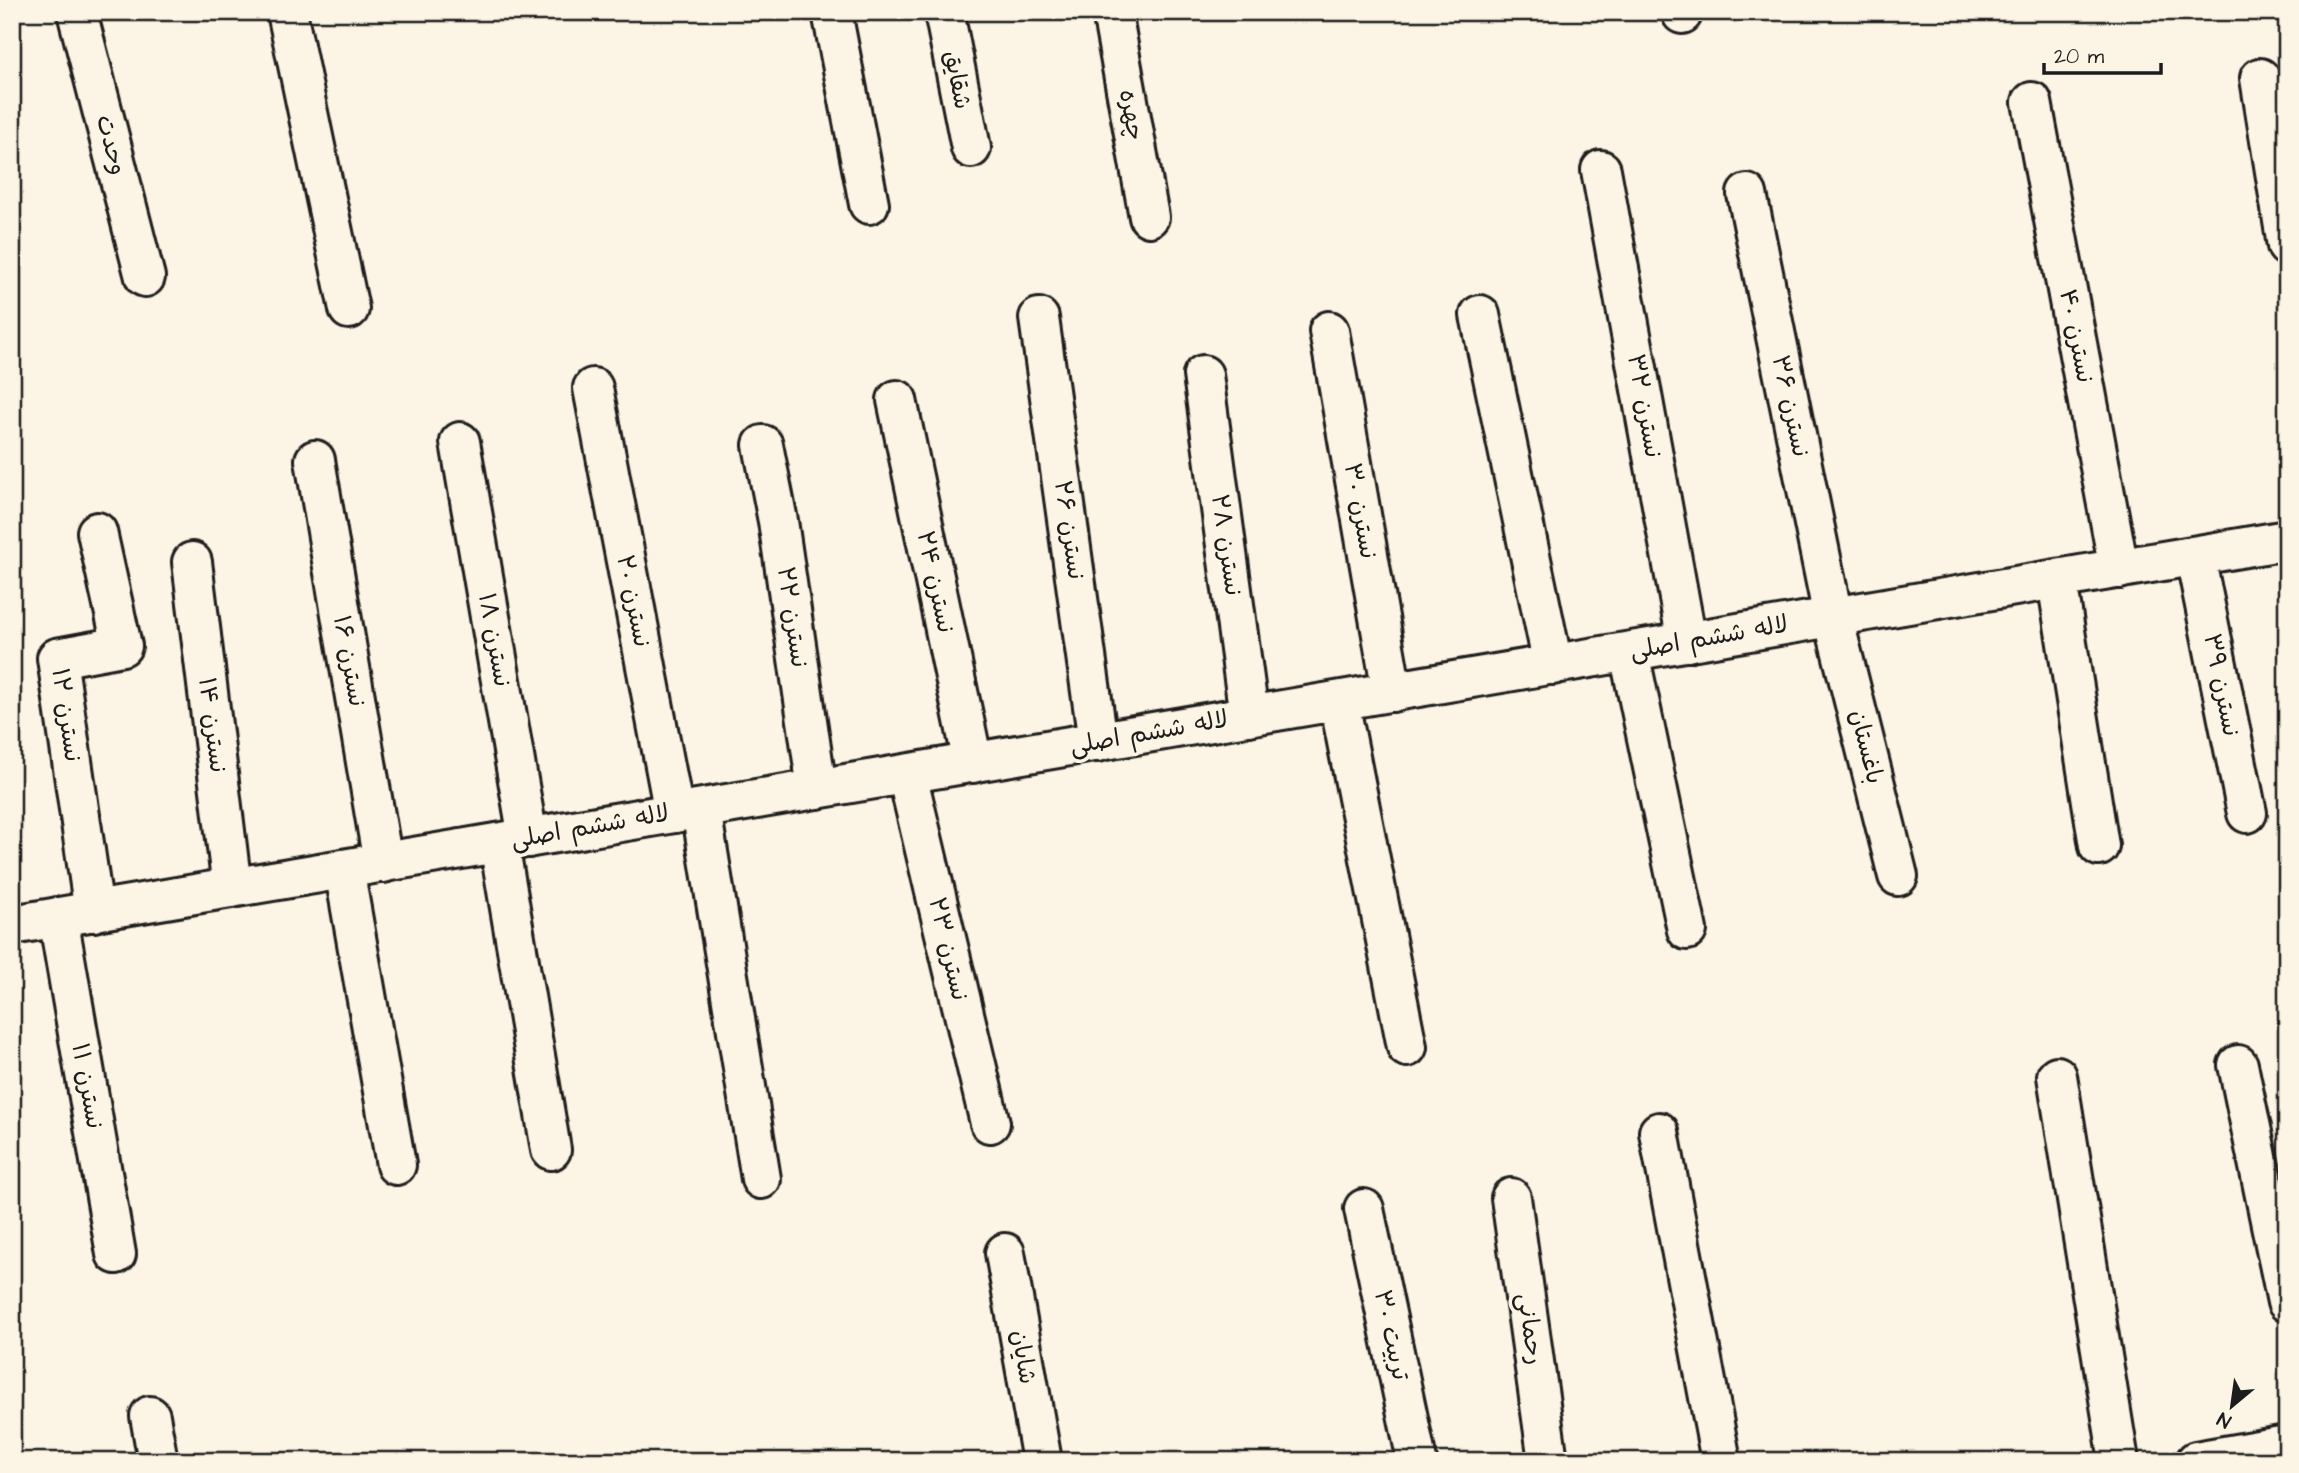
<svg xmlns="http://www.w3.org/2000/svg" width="2299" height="1473" font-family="'Architects Daughter','Playpen Sans Arabic',sans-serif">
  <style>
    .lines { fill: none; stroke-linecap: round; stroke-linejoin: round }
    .minor-casing { stroke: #1c1c1c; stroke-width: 44 }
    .minor { stroke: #fcf5e5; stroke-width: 38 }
    .labels { text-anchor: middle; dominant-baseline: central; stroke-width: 7; stroke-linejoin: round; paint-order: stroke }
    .street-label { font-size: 24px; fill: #1c1c1c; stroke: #fcf5e5 }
  </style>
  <rect width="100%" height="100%" fill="#fcf5e5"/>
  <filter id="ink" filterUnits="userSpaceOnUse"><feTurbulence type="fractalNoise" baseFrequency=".0143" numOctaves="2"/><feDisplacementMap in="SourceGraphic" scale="14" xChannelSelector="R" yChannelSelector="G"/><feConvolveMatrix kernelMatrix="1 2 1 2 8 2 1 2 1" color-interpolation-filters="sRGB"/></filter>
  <g filter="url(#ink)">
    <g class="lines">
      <defs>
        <g id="minor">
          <polyline points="77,12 145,277"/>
          <polyline points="287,12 349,309"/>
          <polyline points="832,12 869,204"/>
          <polyline points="944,12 971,148"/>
          <polyline points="1112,12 1149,217"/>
          <polyline points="1682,12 1682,14"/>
          <polyline points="2260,78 2287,246"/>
          <polyline points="2032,102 2119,569"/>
          <polyline points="1601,170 1687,642"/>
          <polyline points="1747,194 1833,617 1898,876"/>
          <polyline points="1480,315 1553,665"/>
          <polyline points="1039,318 1098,742"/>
          <polyline points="1329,331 1392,692"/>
          <polyline points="1203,375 1249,716"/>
          <polyline points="593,388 674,813"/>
          <polyline points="897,400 973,763"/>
          <polyline points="460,442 528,838"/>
          <polyline points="763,445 778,521 817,789"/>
          <polyline points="315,460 383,863"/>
          <polyline points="2195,556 2247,813"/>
          <polyline points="192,562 232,888"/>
          <polyline points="2057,580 2099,846"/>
          <polyline points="1629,652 1687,930"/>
          <polyline points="1339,701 1407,1047"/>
          <polyline points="907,774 990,1123"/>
          <polyline points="701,809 761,1179"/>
          <polyline points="499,843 551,1150"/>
          <polyline points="344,869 396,1165"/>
          <polyline points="94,912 57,658 122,646 97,532"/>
          <polyline points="58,917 116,1254"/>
          <polyline points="12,925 2287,540"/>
          <polyline points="2238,1065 2287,1302"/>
          <polyline points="2057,1076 2119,1461"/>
          <polyline points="1659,1132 1721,1461"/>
          <polyline points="1511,1198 1548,1461"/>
          <polyline points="1364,1209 1417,1461"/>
          <polyline points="1005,1253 1042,1461"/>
          <polyline points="150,1416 158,1461"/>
          <polyline points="2196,1461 2287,1445"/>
        </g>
      </defs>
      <!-- minor casing -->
      <use href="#minor" class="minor-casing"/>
      <!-- minor -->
      <use href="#minor" class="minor"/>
    </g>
  </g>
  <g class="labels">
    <!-- street labels -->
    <g class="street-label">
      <text transform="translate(957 80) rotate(79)">شقایق</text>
      <text transform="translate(1131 115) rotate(80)">چهره</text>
      <text transform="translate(111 145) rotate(76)">وحدت</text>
      <text transform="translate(2076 336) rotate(79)">نسترن ۴۰</text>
      <text transform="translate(1644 406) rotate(80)">نسترن ۳۲</text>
      <text transform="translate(1790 406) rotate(78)">نسترن ۳۶</text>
      <text transform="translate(1360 511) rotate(80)">نسترن ۳۰</text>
      <text transform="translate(1069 530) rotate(82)">نسترن ۲۶</text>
      <text transform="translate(1226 545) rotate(82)">نسترن ۲۸</text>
      <text transform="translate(935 582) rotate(78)">نسترن ۲۴</text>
      <text transform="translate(633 601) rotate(79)">نسترن ۲۰</text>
      <text transform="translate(792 617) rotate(82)">نسترن ۲۲</text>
      <text transform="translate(1709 638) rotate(-10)">لاله ششم اصلی</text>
      <text transform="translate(494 640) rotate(80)">نسترن ۱۸</text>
      <text transform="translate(349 661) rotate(80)">نسترن ۱۶</text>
      <text transform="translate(2221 685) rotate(79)">نسترن ۳۹</text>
      <text transform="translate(66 715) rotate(82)">نسترن ۱۲</text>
      <text transform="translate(212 725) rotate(83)">نسترن ۱۴</text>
      <text transform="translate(1149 733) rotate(-10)">لاله ششم اصلی</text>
      <text transform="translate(1866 747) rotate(76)">باغستان</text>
      <text transform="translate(590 827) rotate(-10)">لاله ششم اصلی</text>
      <text transform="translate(948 949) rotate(77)">نسترن ۲۳</text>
      <text transform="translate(87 1086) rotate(80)">نسترن ۱۱</text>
      <text transform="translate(1530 1329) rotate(82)">رحمانی</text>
      <text transform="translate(1391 1335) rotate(78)">تربیت ۳۰</text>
      <text transform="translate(1023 1357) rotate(80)">شایان</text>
    </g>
  </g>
  <!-- margin -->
  <rect width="2299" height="1473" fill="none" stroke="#fcf5e5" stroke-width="42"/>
  <rect x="21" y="21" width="2257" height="1431" fill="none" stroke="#1c1c1c" stroke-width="2.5" filter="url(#ink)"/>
  <!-- north arrow -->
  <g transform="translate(2232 1406) rotate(209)" stroke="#fcf5e5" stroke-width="5" paint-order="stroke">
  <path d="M0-5L12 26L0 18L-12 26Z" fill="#1c1c1c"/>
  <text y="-10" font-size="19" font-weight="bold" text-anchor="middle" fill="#1c1c1c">N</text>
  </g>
  <!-- scale -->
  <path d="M2044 63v10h117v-10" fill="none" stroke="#1c1c1c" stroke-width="3.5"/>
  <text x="2054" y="63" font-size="21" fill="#1c1c1c" stroke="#fcf5e5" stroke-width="5" paint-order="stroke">20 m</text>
</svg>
